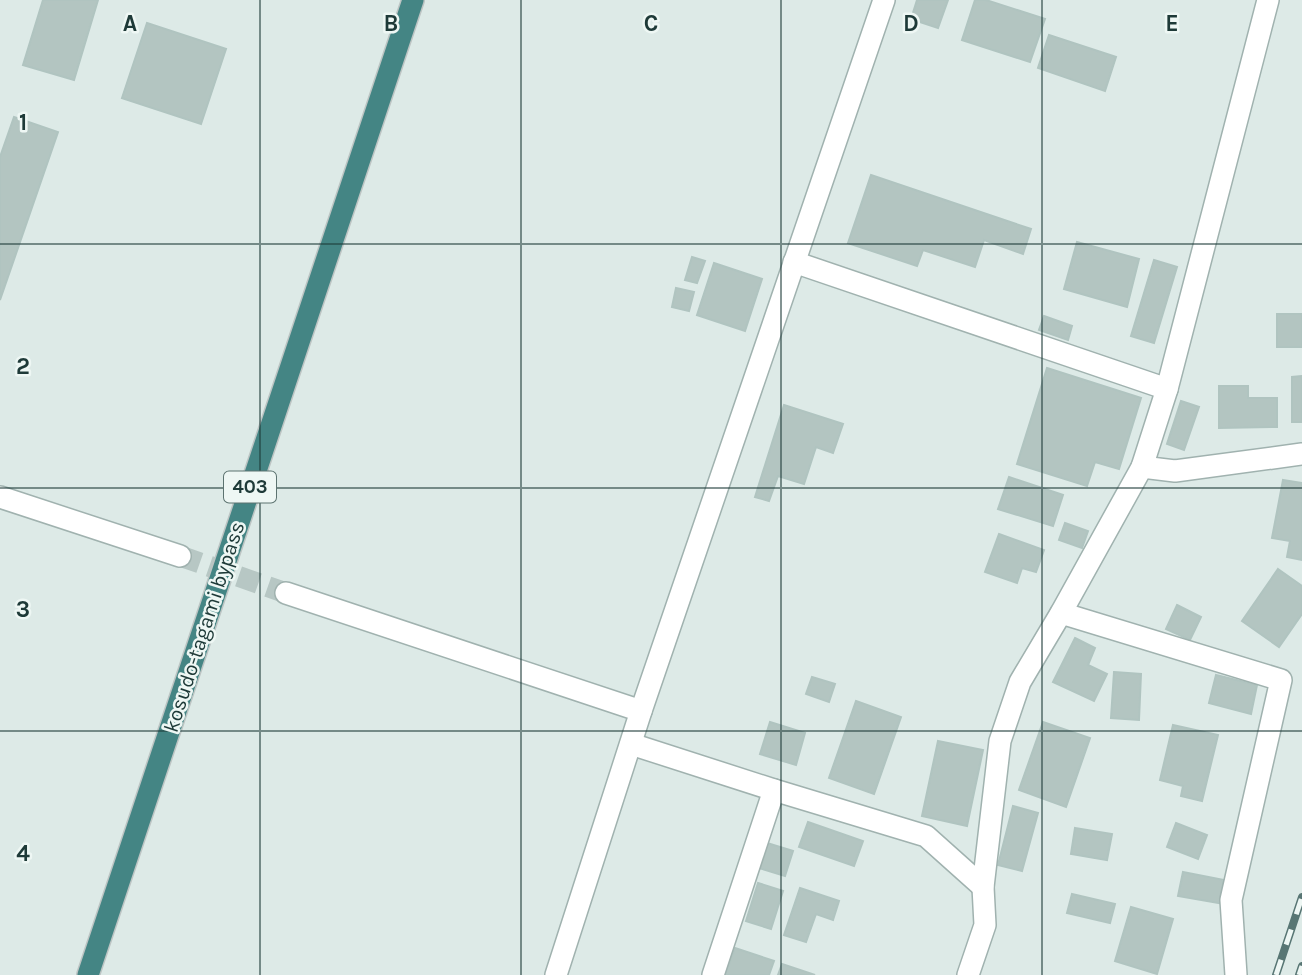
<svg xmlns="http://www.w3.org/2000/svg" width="1302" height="975" font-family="Karla,sans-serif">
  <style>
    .building { fill: #b3c5c1; stroke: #b0c4c0; stroke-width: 2 }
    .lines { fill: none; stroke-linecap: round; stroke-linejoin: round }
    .minor-tunnel { stroke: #b7c7c4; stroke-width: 21; stroke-dasharray: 21 10; stroke-linecap: butt }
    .minor-casing { stroke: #a0b2af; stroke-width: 24 }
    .trunk-casing { stroke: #bcc4c3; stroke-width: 24 }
    .minor { stroke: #fff; stroke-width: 21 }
    .trunk { stroke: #448584; stroke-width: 21 }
    .rail-casing { stroke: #587674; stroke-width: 8 }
    .rail { stroke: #eef7f4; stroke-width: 5; stroke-dasharray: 16; stroke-linecap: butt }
    .grid { fill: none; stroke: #1e3a38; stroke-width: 2; stroke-opacity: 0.55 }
    .labels { text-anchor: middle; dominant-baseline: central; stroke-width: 5; stroke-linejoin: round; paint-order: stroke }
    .shield { fill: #eef7f4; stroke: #5c7370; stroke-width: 2 }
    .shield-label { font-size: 19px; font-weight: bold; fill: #1e3a38 }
    .street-label { font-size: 21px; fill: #1e3a38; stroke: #eef7f4 }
    .grid-label { font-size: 23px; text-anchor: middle; font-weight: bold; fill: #1e3a38; stroke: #eef7f4; stroke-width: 5; stroke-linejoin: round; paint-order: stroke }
  </style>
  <rect width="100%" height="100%" fill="#ddeae7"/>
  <!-- building -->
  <g class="building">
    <polygon points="43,0 98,0 74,80 23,65"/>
    <polygon points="917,0 948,0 938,28 911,19"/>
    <polygon points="975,0 986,0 1045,19 1030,62 962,40"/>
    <polygon points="147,23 226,49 201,124 122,98"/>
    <polygon points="1049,35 1116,57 1105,91 1038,68"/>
    <polygon points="14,117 58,132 0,300 0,157"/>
    <polygon points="871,175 1031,229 1023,254 984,240 975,267 923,250 917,266 848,243"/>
    <polygon points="1077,242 1139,259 1127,307 1064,289"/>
    <polygon points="692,257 705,261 697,283 685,280"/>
    <polygon points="1154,260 1177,267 1154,343 1131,336"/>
    <polygon points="714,263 762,279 745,331 697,315"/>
    <polygon points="676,288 694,292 689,311 672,307"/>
    <rect x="1277" y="314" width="25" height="33"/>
    <polygon points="1044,316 1072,326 1068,340 1039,330"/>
    <polygon points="1047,368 1141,398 1119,469 1095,462 1087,486 1017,464"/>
    <polygon points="1302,376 1302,422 1292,422 1292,377"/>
    <polygon points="1219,386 1248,386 1248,398 1277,398 1277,427 1219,428"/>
    <polygon points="1181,401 1199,407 1184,450 1167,444"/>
    <polygon points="784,405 843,424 833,453 816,447 804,484 778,476 769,501 755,497"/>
    <polygon points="1009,477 1063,495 1053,526 998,509"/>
    <polygon points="1283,480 1302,483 1302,560 1287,557 1290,541 1272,538"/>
    <polygon points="1065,523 1088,531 1082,548 1059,540"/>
    <polygon points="999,534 1044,550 1036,572 1022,568 1017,583 985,572"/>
    <polygon points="1278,569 1302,586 1302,614 1279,647 1242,621"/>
    <polygon points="1177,605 1201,617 1190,640 1166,629"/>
    <polygon points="1075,638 1095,648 1088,665 1107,674 1094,701 1053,682"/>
    <polygon points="1114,672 1141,674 1139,720 1111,718"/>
    <polygon points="1216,675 1257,685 1251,714 1209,703"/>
    <polygon points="812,677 835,684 829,702 806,694"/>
    <polygon points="856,701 901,717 874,794 829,778"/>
    <polygon points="770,722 805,733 796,765 760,754"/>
    <polygon points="1043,722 1090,738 1066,807 1019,790"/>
    <polygon points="1173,725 1218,735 1202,801 1181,796 1183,786 1160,780"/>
    <polygon points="938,741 983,750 967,826 922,816"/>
    <polygon points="1013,806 1038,813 1022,871 998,865"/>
    <polygon points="808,822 863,841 854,866 799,847"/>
    <polygon points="1176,823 1207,835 1198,859 1167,847"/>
    <polygon points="1075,828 1112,834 1107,860 1071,854"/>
    <polygon points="767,843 793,851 785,876 759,868"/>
    <polygon points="1183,872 1224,880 1219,903 1178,896"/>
    <polygon points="758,883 783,891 771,929 746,921"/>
    <polygon points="800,888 839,901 833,920 816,914 806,942 784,935"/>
    <polygon points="1072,894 1115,904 1110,923 1067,913"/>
    <polygon points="1131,907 1173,919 1157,974 1115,961"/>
    <polygon points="735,948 774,961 769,975 725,975"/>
    <polygon points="782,964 815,975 778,975"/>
  </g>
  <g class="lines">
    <!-- minor-tunnel -->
    <polyline class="minor-tunnel" points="180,556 286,593"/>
    <defs>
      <g id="minor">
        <polyline points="794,262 1167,389"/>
        <polyline points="1142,467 1175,471 1302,454"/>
        <polyline points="0,497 180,556"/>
        <polyline points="286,593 641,711"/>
        <polyline points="1061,613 1281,680 1231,900 1236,975"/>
        <polyline points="631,744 774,790 926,836 983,887"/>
        <polyline points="556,975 641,711 884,0"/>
        <polyline points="713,975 774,790"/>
        <polyline points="968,975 985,925 983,887 1000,741 1020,682 1061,613 1142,467 1167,389 1268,0"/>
      </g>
      <polyline id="trunk" points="88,975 413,0"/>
    </defs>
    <!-- minor casing -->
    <use href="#minor" class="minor-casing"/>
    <!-- trunk casing -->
    <use href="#trunk" class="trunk-casing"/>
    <!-- minor -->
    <use href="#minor" class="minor"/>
    <!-- trunk -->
    <use href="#trunk" class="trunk"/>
    <defs>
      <g id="rail">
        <polyline points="1276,975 1302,897"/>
        <polyline points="1299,975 1302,966"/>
      </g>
    </defs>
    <!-- rail casing -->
    <use href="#rail" class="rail-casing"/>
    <!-- rail -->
    <use href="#rail" class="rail"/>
  </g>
  <!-- grid -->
  <path class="grid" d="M 260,0 L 260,975M 521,0 L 521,975M 781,0 L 781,975M 1042,0 L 1042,975M 0,244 L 1302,244M 0,488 L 1302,488M 0,731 L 1302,731"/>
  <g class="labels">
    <!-- shield labels -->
    <rect class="shield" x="224" y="471.5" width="52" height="31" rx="5"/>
    <g class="shield-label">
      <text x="250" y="487">403</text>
    </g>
    <!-- street labels -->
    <g class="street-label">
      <text transform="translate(204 627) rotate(-72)">kosudo-tagami bypass</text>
    </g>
  </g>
  <g class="grid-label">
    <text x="130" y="31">A</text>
    <text x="391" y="31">B</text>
    <text x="651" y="31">C</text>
    <text x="911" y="31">D</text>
    <text x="1172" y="31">E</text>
    <text x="23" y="130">1</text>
    <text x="23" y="374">2</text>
    <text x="23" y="617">3</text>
    <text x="23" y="861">4</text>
  </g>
</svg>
